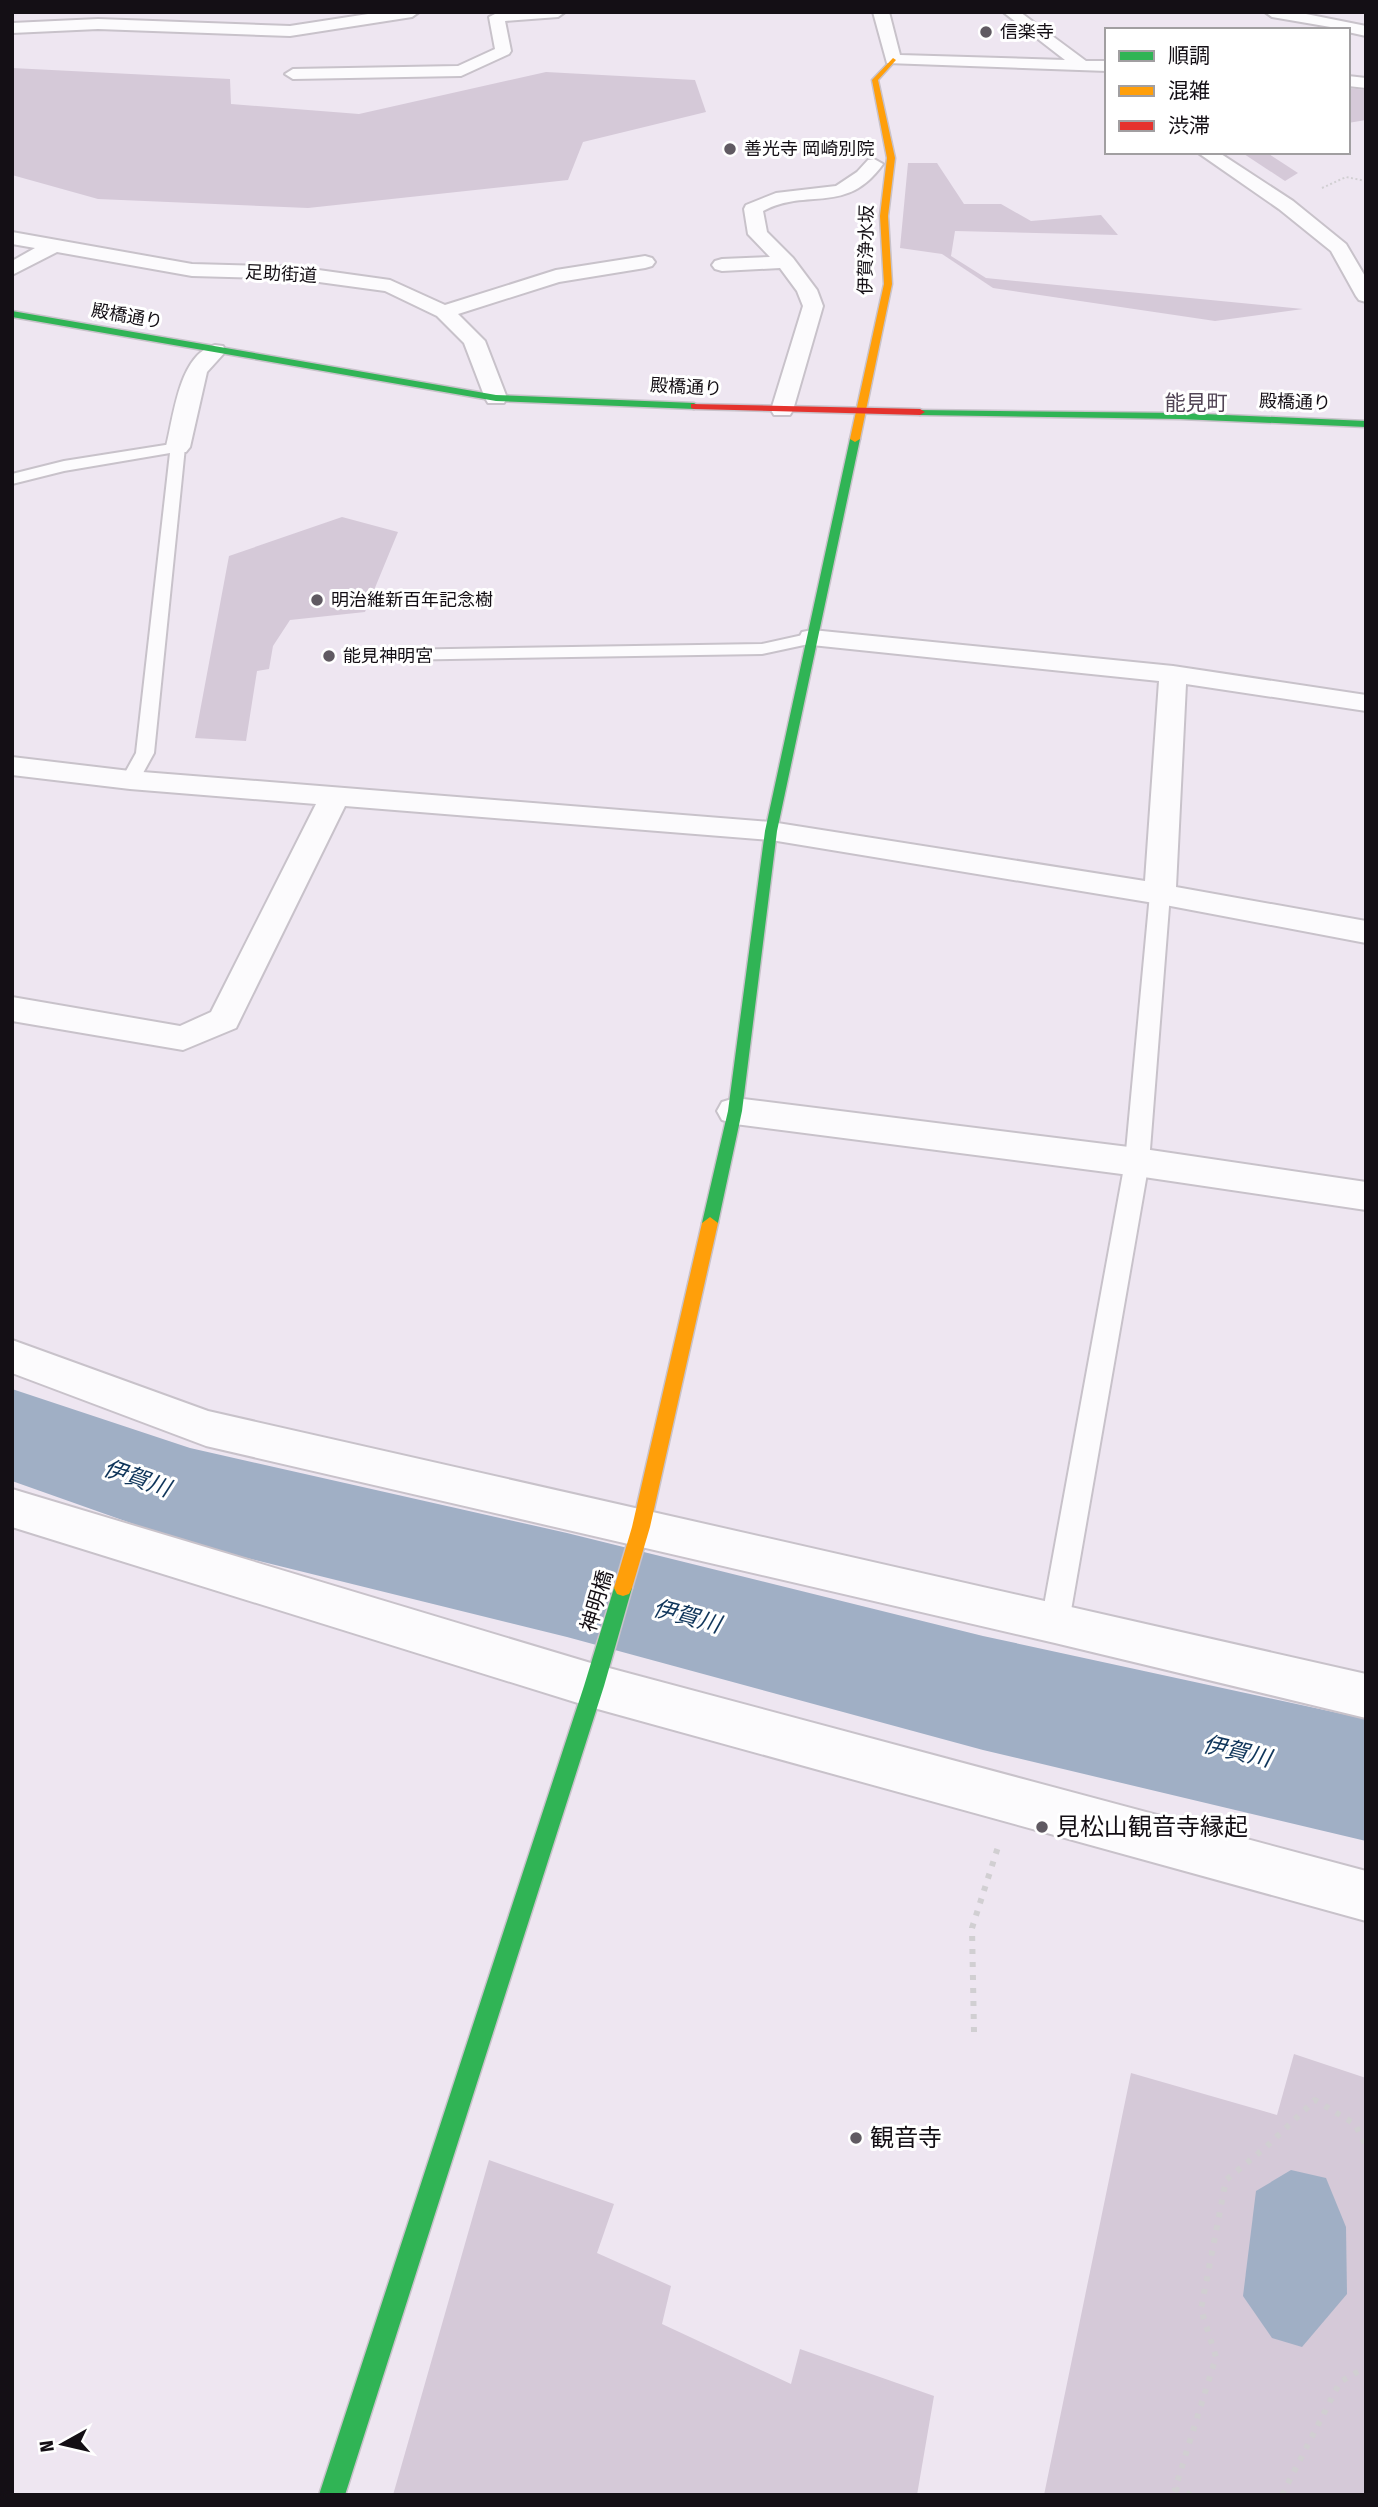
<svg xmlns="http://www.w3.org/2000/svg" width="1378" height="2507" font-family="'Fira Sans Condensed','Noto Sans JP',sans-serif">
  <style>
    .green { fill: #d5c9d8 }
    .water { fill: #a0afc5 }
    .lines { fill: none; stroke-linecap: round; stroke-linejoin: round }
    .river { fill: #a0afc5; fill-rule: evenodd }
    .lane-casing { stroke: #c8c2ca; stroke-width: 4 }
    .street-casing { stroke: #c8c2ca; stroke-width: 4 }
    .fast-casing { stroke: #c8c2ca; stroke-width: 3 }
    .slow-casing { stroke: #c8c2ca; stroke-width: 3 }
    .jam-casing { stroke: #c8c2ca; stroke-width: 3 }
    .path-far1 { stroke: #d1cfd2; stroke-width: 2; stroke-dasharray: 2 2.5; stroke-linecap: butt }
    .path { stroke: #d1cfd2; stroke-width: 6; stroke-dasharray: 5 8; stroke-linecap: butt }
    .lane { fill: #fcfbfd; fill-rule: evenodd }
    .street { fill: #fcfbfd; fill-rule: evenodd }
    .fast { fill: #30b455; fill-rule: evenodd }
    .slow { fill: #ff9f0a; fill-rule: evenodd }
    .jam { fill: #e5322d; fill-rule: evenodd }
    .poi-dot { fill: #605a62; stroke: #fff; stroke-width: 2.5 }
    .labels { text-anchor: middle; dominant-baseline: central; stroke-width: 6; stroke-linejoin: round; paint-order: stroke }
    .far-poi-label { font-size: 18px; fill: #140f15; stroke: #fff; text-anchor: start }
    .far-street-label { font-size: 18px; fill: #140f15; stroke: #fff }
    .far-quarter-label { font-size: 21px; fill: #524556; stroke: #fff }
    .street-label { font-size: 21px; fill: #140f15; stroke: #fff }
    .water-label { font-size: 23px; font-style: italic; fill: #0f355a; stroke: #fff }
    .near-poi-label { font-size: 24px; fill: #140f15; stroke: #fff; text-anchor: start }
  </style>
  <rect width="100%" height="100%" fill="#eee6f1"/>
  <!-- green -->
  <g class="green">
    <polygon points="12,68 230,79 231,104 359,114 546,72 695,80 706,112 583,142 568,180 308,208 98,199 12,175"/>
    <polygon points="1348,88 1366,90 1366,120 1348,123"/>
    <polygon points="1241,152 1266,152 1298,173 1285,181"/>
    <polygon points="908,163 937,163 964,204 1001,204 1031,221 1101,215 1118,235 955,231 951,256 986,278 1303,309 1215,321 993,288 942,254 900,248"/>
    <polygon points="342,517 398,532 365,612 290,620 273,646 269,669 257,671 246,741 195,738 229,556"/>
    <polygon points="1294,2054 1366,2078 1366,2495 1044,2495 1131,2073 1277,2115"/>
    <polygon points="489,2160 614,2204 597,2253 671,2286 662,2324 791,2384 800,2349 934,2396 917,2495 393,2495"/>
  </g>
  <!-- water -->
  <polygon class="water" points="1291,2170 1326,2178 1346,2227 1347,2294 1302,2347 1272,2338 1243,2296 1256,2191"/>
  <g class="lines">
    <!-- river -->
    <polygon class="river" points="12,1389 190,1448 567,1533 983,1636 1366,1719 1366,1841 983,1750 567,1637 190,1544 12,1481"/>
    <defs>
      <g id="lane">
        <polygon points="178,443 185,447 154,753 137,784 130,786 121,780 136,753 170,453 64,471 12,484 12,474 64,461"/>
        <polygon points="812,633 821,638 818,642 762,654 391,660 382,655 391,650 762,644"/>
        <polygon points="1160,888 1167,889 1170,894 1149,1162 1069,1622 1065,1631 1055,1635 1045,1631 1041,1622 1125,1162 1150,894 1153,889"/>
      </g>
      <g id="street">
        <polygon points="381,12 419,12 412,17 290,36 98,29 12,33 12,23 98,19 290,26"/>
        <polygon points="499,12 565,12 558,17 505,21 511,51 509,54 461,76 293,79 285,74 293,69 458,66 495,49 489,17"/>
        <polygon points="873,12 889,12 900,55 1065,60 1003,12 1020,12 1086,61 1107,61 1107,71 887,63"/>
        <polygon points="1265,12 1296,12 1366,26 1366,36 1348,32 1348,30 1272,17"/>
        <polygon points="1348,76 1366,78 1366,88 1348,86"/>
        <polygon points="1197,152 1218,152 1293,201 1346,244 1366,278 1366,302 1359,300 1356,296 1331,251 1279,209"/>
        <path d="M 874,159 L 883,164 C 846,216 808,187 763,211 L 767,232 L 793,258 L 817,290 L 823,306 L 793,410 L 790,415 L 774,415 L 771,410 L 803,306 L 797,291 L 780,268 L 722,271 L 715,269 L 712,265 L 715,261 L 722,259 L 770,257 L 748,234 L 744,209 L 746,205 L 776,193 L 836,186 L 857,172 L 868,160 Z"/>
        <polygon points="12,232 192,264 297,267 390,280 445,305 556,270 645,256 652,258 655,262 652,266 645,268 559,282 458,314 485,341 507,398 504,403 488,403 485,398 464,343 437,316 385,291 297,279 192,276 57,252 12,275 12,261 35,248 12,244"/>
        <path d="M 215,345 L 223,346 L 226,351 L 207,372 L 190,447 L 186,452 L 170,452 L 166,447 C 174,416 179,354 215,345 Z"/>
        <polygon points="812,630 1173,666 1366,695 1366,711 1186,684 1176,887 1366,921 1366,943 1160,904 771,840 345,806 236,1028 183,1050 12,1021 12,997 180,1026 211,1012 316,804 130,789 12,775 12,757 130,771 771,822 1145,881 1159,681 802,644 799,638 802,632"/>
        <polygon points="735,1098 1137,1148 1366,1182 1366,1210 1137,1176 735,1124 722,1120 717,1111 722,1102"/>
        <polygon points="12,1340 208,1411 1366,1674 1366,1718 1055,1643 206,1446 12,1373"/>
        <polygon points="12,1489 594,1664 1366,1871 1366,1921 594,1708 12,1527"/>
      </g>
      <g id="fast">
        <polygon points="12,311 496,395 694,403 699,406 694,409 496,401 12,317"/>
        <polygon points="917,410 1180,413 1366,421 1366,427 1180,419 920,415 915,412"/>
        <polygon points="855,436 860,439 777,831 742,1111 718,1223 710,1229 702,1223 728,1111 765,831 850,439"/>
        <polygon points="623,1580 629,1582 632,1588 604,1686 345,2495 319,2495 584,1686 614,1588 617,1582"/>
      </g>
      <g id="slow">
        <polygon points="893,58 896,60 878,80 895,158 888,216 892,284 860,439 855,442 850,439 884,284 880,216 887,158 872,80"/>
        <polygon points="710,1217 718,1223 650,1527 632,1588 629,1594 623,1596 617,1594 614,1588 632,1527 702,1223"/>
      </g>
      <polygon id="jam" points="691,404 920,409 925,412 920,415 694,409 691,408"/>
    </defs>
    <!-- lane casing -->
    <use href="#lane" class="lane-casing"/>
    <!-- street casing -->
    <use href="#street" class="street-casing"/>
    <!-- fast casing -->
    <use href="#fast" class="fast-casing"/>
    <!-- slow casing -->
    <use href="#slow" class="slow-casing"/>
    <!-- jam casing -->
    <use href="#jam" class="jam-casing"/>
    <!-- path-far1 -->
    <polyline class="path-far1" points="1322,188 1346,177 1366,181"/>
    <!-- path -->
    <g class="path">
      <polyline points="974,2032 972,1928 998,1847"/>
      <polyline points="1191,2495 1175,2489 1216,2357 1201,2309 1226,2180 1266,2147 1315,2100 1355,2124 1366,2146"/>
      <polyline points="1282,2495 1340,2382 1366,2367"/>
    </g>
    <!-- lane -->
    <use href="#lane" class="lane"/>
    <!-- street -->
    <use href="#street" class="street"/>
    <!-- fast -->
    <use href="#fast" class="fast"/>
    <!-- slow -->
    <use href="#slow" class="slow"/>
    <!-- jam -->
    <use href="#jam" class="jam"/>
  </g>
  <!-- markers -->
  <g class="poi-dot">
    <circle cx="986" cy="32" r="7"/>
    <circle cx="730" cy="149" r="7"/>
    <circle cx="317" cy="600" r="7"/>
    <circle cx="329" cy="656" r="7"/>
    <circle cx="1042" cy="1827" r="7"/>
    <circle cx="856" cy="2138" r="7"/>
  </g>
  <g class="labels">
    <!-- far-poi labels -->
    <g class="far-poi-label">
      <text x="1000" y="32">信楽寺</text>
      <text x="744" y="149">善光寺 岡崎別院</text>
      <text x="331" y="600">明治維新百年記念樹</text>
      <text x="343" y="656">能見神明宮</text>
    </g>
    <!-- far-street labels -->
    <g class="far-street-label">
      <text transform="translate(866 250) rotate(-89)">伊賀浄水坂</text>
      <text transform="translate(281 274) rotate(3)">足助街道</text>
      <text transform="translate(127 316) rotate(10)">殿橋通り</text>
      <text transform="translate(686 387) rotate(3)">殿橋通り</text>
      <text transform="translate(1295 402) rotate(2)">殿橋通り</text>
    </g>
    <!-- far-quarter labels -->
    <g class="far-quarter-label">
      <text x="1196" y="403">能見町</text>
    </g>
    <!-- street labels -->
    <g class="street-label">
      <text transform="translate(597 1601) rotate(-73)">神明橋</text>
    </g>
    <!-- water labels -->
    <g class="water-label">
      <text transform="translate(137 1478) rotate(19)">伊賀川</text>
      <text transform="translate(687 1616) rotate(15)">伊賀川</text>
      <text transform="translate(1237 1751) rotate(13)">伊賀川</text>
    </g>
    <!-- near-poi labels -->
    <g class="near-poi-label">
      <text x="1056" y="1827">見松山観音寺縁起</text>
      <text x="870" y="2138">観音寺</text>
    </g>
  </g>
  <!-- border -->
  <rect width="1378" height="2507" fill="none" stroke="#140f15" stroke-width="28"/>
  <!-- legend -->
  <rect x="1105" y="28" width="245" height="126" fill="#ffffff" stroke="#a19fa1" stroke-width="2"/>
  <rect x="1119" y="51" width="35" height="10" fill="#30b455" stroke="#a19fa1" stroke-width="2"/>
  <text x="1168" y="63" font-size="21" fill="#140f15">順調</text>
  <rect x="1119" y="86" width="35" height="10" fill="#ff9f0a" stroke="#a19fa1" stroke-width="2"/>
  <text x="1168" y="98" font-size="21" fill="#140f15">混雑</text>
  <rect x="1119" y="121" width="35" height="10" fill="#e5322d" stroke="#a19fa1" stroke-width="2"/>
  <text x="1168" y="133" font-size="21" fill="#140f15">渋滞</text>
  <!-- north arrow -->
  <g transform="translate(63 2444) rotate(262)" stroke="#ffffff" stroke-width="5" paint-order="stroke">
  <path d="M0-5L12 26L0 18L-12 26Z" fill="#140f15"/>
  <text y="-10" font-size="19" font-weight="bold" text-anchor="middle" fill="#140f15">N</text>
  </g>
</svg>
